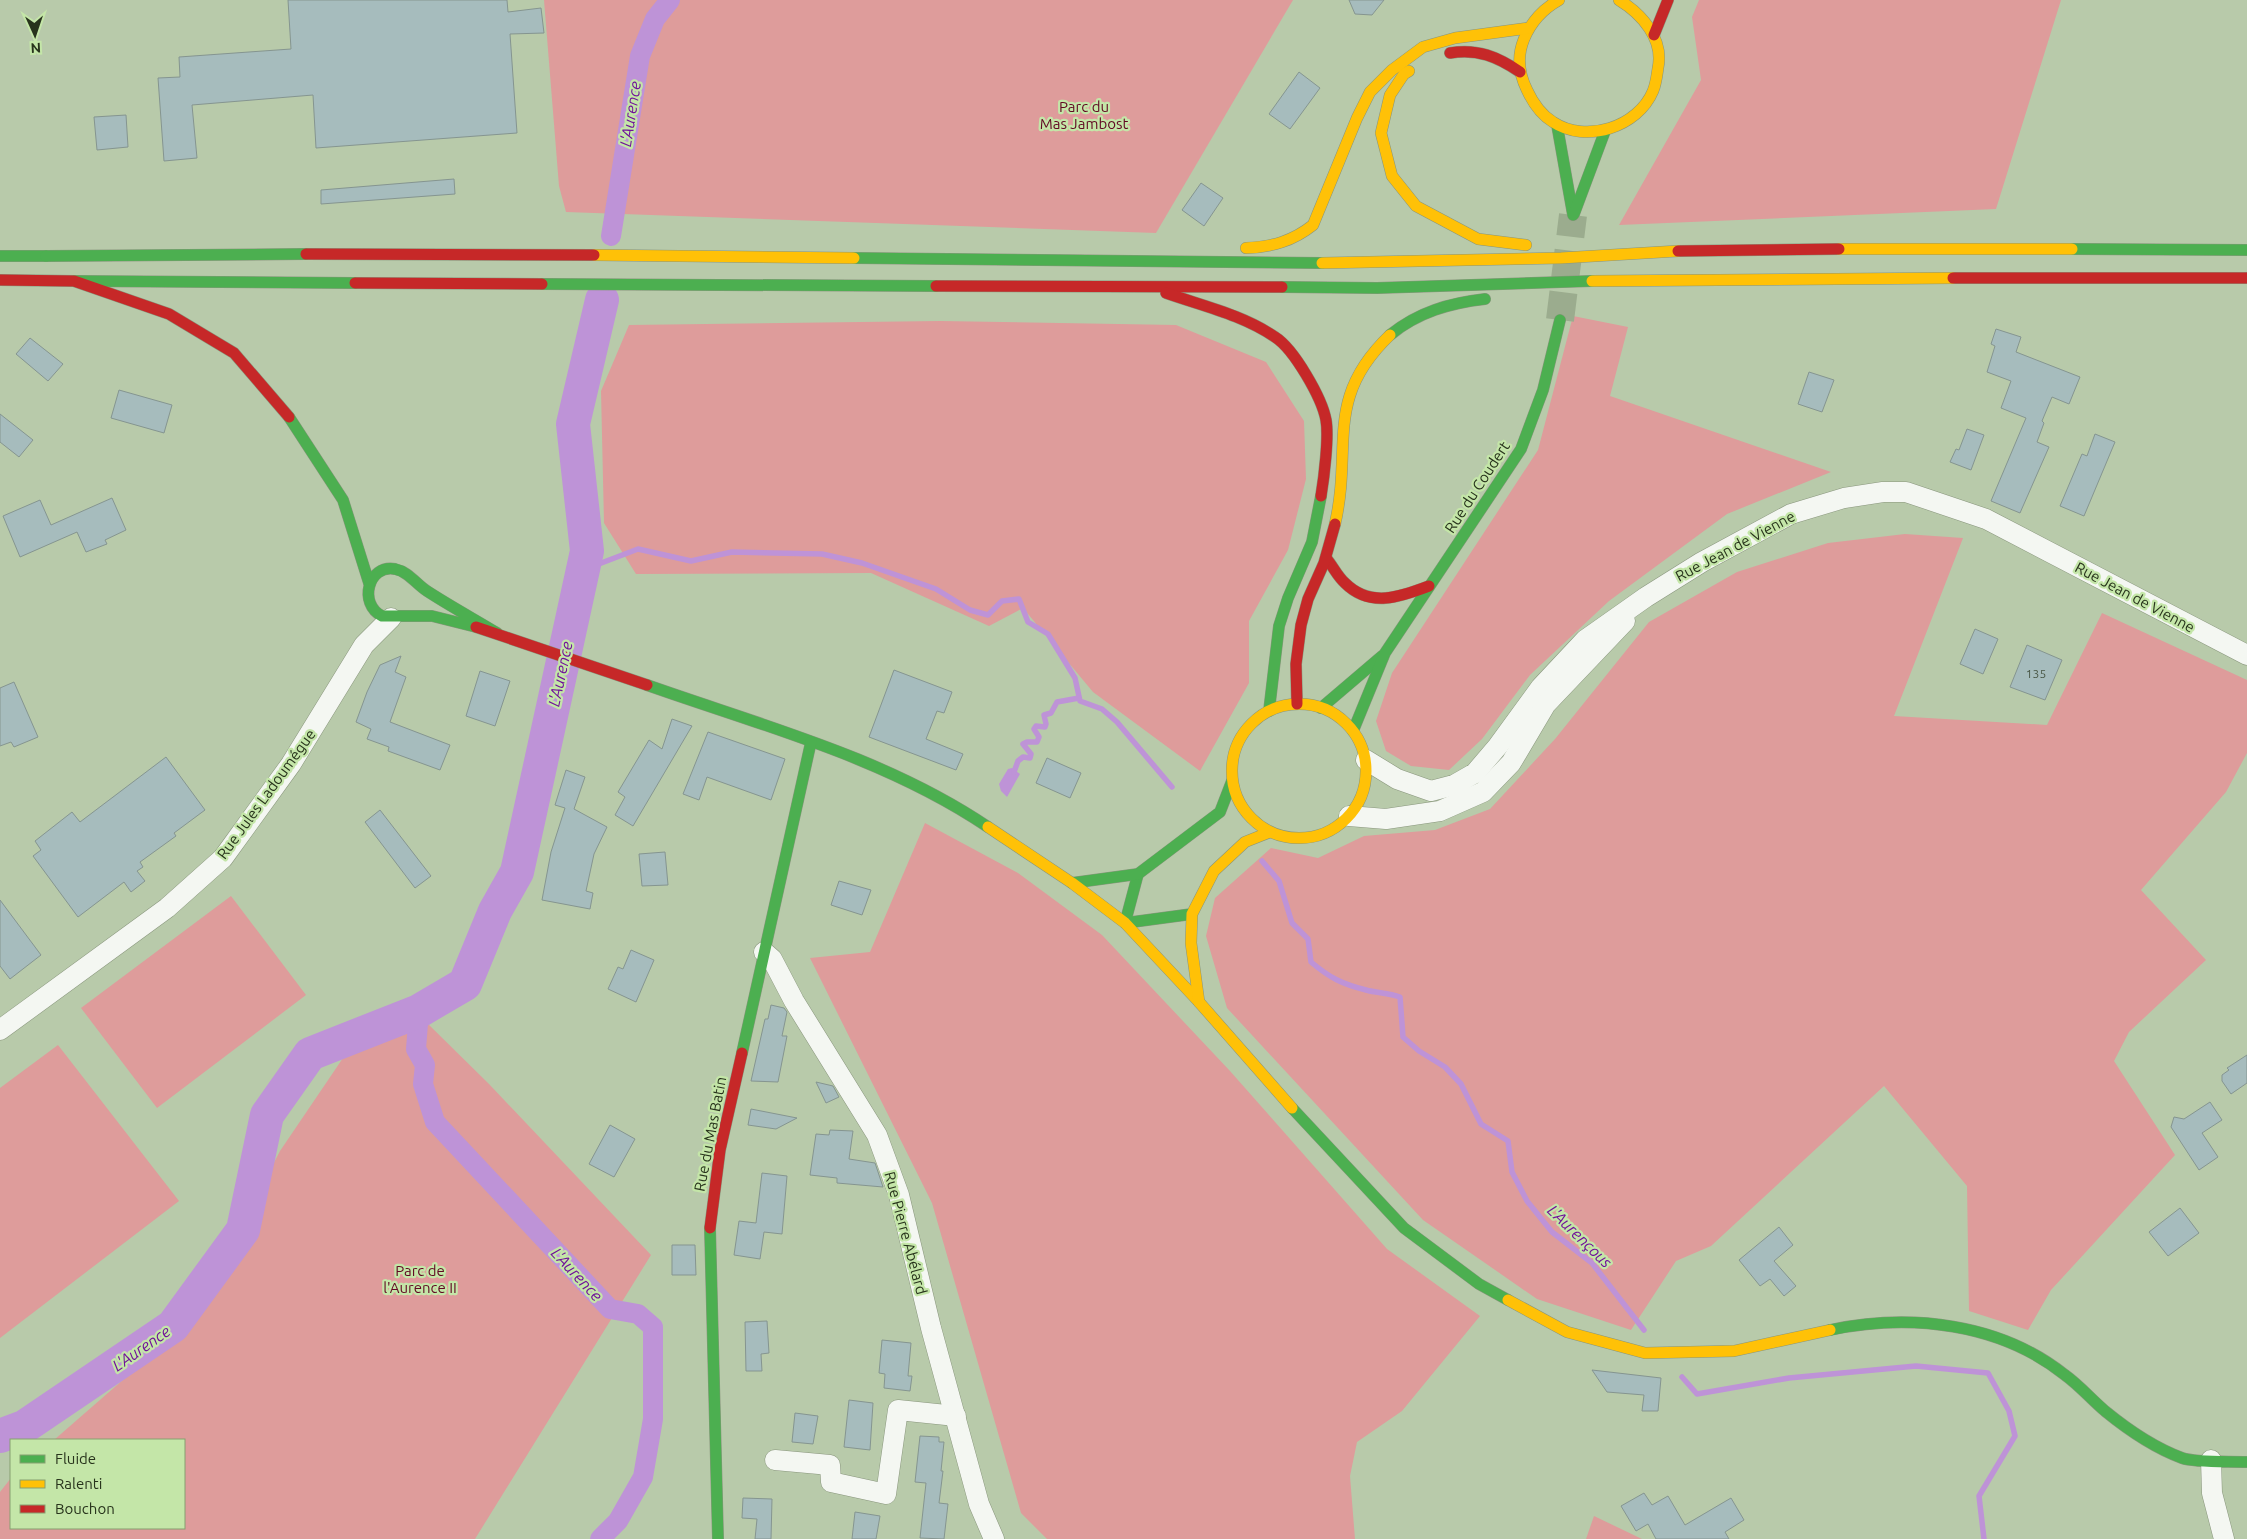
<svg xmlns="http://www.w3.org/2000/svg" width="2247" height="1539" font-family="Ubuntu,sans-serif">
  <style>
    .green { fill: #de9c9b }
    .water { fill: #be93d7 }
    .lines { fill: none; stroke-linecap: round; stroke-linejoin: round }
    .stream { stroke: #be93d7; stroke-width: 5.5 }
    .canal { stroke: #be93d7; stroke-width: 20 }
    .river { stroke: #be93d7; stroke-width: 34 }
    .building { fill: #a6bcbd; stroke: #859590 }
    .secondary-tunnel { stroke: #9bac8e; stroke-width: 28; stroke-dasharray: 28 14; stroke-linecap: butt }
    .street-casing { stroke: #89967d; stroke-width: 21 }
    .fast-casing { stroke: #89967d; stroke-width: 12 }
    .slow-casing { stroke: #89967d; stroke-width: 12 }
    .jam-casing { stroke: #89967d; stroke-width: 12 }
    .street { stroke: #f4f7f2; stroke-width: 20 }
    .fast { stroke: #4caf50; stroke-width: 11 }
    .slow { stroke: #ffc107; stroke-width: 11 }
    .jam { stroke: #c62828; stroke-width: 11 }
    .labels { text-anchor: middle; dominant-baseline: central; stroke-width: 4.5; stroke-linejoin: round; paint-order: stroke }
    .number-label { font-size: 12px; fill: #485644 }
    .park-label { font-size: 15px; fill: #610823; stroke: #c4e6a8 }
    .street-label { font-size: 15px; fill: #28341c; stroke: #c4e6a8 }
    .water-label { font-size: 16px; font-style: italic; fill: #70109a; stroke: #c4e6a8 }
  </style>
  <rect width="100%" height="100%" fill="#b8caaa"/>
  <!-- green -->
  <g class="green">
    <polygon points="544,0 1293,0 1156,233 566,212 559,186"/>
    <polygon points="1699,0 2061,0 1996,209 1619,225 1701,80 1692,17"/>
    <polygon points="1573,316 1628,327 1610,396 1831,472 1727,514 1609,601 1530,675 1482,739 1449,770 1411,766 1386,751 1376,721 1392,673 1538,450"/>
    <polygon points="940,321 1176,325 1266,362 1304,421 1306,479 1288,550 1249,621 1249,683 1200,771 1093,692 1023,608 989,626 871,573 636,574 604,523 601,391 629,325"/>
    <polygon points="1905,534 1963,538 1894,716 2047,725 2102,613 2247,680 2247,753 2226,792 2141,890 2206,960 2129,1032 2114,1061 2175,1155 2051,1290 2028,1330 1969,1311 1967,1186 1884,1086 1711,1246 1676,1261 1631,1330 1537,1299 1423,1220 1227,1008 1206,936 1215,898 1271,848 1318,858 1364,836 1435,830 1490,809 1555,739 1649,622 1737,572 1828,543"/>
    <polygon points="925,823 1018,873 1102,935 1230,1071 1387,1249 1480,1316 1402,1411 1357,1442 1350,1476 1355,1539 1047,1539 1021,1513 932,1203 810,958 870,952"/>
    <polygon points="231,896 306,995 157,1108 81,1008"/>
    <polygon points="425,1021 489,1084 651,1255 475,1539 0,1539 0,1492 11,1478 11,1528 184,1528 184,1440 54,1440 194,1318 280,1151 343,1058"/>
    <polygon points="58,1045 179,1201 0,1338 0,1088"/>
    <polygon points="1594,1516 1642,1539 1586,1539"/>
  </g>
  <!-- water -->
  <polygon class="water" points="1012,768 1020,774 1007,797 1001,791 999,784 1008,769"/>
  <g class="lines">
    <!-- stream -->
    <g class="stream">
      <polyline points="583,570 638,549 691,561 732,552 822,554 862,563 936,589 970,610 988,615 1002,601 1019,599 1028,622 1048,634 1075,678 1080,701 1102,709 1117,722 1172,787"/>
      <polyline points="1014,772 1018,761 1023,757 1030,758 1031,754 1023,744 1027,742 1037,742 1039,737 1034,729 1036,726 1045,727 1046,724 1044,715 1051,713 1057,702 1079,698"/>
      <path d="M 1262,861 L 1279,881 L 1292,923 L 1308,939 L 1311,962 C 1330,978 1342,984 1366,990 C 1377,993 1388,993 1400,997 L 1403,1037 L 1419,1051 L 1445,1067 L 1461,1084 L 1481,1124 L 1508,1141 L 1512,1172 L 1527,1201 L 1552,1232 L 1592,1263 L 1644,1330"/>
      <polyline points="1682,1377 1697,1394 1789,1378 1916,1366 1988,1373 2009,1411 2015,1436 1979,1496 1984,1539"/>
    </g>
    <!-- canal -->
    <g class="canal">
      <polyline points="611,236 640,56 655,19 670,0"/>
      <polyline points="419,1011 416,1049 425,1065 423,1084 435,1122 610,1309 638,1314 653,1327 653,1419 643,1477 618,1521 600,1539"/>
    </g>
    <!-- river -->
    <polyline class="river" points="0,1436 24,1427 173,1326 243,1230 267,1115 310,1054 419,1011 465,984 495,911 517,872 587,551 573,424 602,300"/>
  </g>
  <!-- building -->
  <g class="building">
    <polygon points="288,0 507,0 508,12 541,8 544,33 510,34 517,133 316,148 313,95 192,105 197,158 164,161 158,78 180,77 179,57 291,49"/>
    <polygon points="1349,0 1384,0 1372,15 1355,14"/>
    <polygon points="1299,72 1320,88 1290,129 1269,114"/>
    <polygon points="126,115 128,147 97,150 94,117"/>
    <polygon points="454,179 455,194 321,204 321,190"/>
    <polygon points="1201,183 1223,198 1204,226 1182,210"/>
    <polygon points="1996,329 2021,337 2016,352 2080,377 2069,404 2052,397 2042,421 2044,423 2037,442 2049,447 2020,513 1991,501 2026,418 2001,408 2011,381 1987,372 1995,346 1991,344"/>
    <polygon points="30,338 63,364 48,381 16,354"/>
    <polygon points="1809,372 1834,380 1822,412 1798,404"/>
    <polygon points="119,390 172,405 164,433 111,418"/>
    <polygon points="0,414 33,440 19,457 0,442"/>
    <polygon points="1967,429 1984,435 1971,470 1950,462 1956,449 1959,450"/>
    <polygon points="2095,434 2115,442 2084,516 2060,506 2082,454 2087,456"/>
    <polygon points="112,498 126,530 105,540 107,544 86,552 77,532 20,557 3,516 40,500 51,525"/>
    <polygon points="1975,629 1998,639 1983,674 1960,664"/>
    <polygon points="2027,645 2062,660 2045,700 2010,687"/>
    <polygon points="401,656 395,672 406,677 390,722 450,745 440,770 388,751 389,747 367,739 371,729 356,722 367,692 380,665"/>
    <polygon points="894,670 952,692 944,713 937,711 926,739 963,754 956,770 869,737"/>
    <polygon points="480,671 510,681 495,726 466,716"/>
    <polygon points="14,682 38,737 14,747 11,742 0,746 0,688"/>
    <polygon points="672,719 692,726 633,826 615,815 625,797 618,792 649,740 662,749"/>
    <polygon points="708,732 785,759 771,800 707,777 699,800 683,794"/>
    <polygon points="166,757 205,810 174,833 176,836 140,862 143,867 137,871 145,881 131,892 124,882 78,917 33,856 41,850 35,841 72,812 80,822"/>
    <polygon points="1047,758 1081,773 1070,798 1036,783"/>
    <polygon points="566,770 585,777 574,809 607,827 594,854 586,891 593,893 590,909 542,900 551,852 565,808 555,805"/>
    <polygon points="380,810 431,876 415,888 365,822"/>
    <polygon points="665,852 668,885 642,886 639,854"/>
    <polygon points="839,881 871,890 862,915 831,905"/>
    <polygon points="0,900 41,955 10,979 0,966"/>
    <polygon points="631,950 654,960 636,1002 608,989 618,967 623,969"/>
    <polygon points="771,1005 784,1008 787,1012 782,1036 787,1036 778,1082 751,1081 765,1019 768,1019"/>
    <polygon points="2247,1055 2247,1083 2231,1094 2222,1081 2222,1075 2229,1070 2227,1068"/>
    <polygon points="816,1082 833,1086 839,1097 826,1103"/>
    <polygon points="2210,1102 2222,1120 2202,1133 2218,1157 2199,1170 2171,1127 2174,1117 2184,1119"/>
    <polygon points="751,1109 797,1118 776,1129 748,1125"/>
    <polygon points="610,1125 635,1139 614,1177 589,1164"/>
    <polygon points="830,1130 853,1131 849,1159 875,1163 883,1187 837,1183 837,1178 810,1175 816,1134 829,1135"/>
    <polygon points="762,1173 787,1176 782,1234 764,1232 760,1259 734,1255 739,1221 756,1223"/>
    <polygon points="2180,1208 2199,1233 2168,1256 2149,1232"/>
    <polygon points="1779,1227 1793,1245 1774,1261 1796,1286 1784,1296 1770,1279 1760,1286 1739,1260"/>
    <polygon points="672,1245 695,1245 696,1275 672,1275"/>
    <polygon points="767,1321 769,1353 761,1354 762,1371 746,1371 745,1322"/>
    <polygon points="882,1340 911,1343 908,1376 912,1376 910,1391 884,1388 885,1374 879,1373"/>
    <polygon points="1592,1370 1661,1378 1658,1411 1642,1411 1644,1395 1607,1392"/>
    <polygon points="849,1400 873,1403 870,1450 844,1447"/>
    <polygon points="795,1413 818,1416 813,1444 792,1442"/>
    <polygon points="920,1436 939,1437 939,1442 944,1442 941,1471 943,1471 939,1503 948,1504 944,1539 920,1538 926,1483 915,1482"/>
    <polygon points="1644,1493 1652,1505 1668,1496 1685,1525 1731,1498 1744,1520 1725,1532 1729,1539 1656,1539 1648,1524 1636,1531 1621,1506"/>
    <polygon points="743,1498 772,1499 771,1539 755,1539 757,1519 742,1518"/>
    <polygon points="855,1512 880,1516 876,1539 852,1539"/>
  </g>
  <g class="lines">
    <!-- secondary-tunnel -->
    <polyline class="secondary-tunnel" points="1560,320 1573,215"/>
    <defs>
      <g id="street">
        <polyline points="1366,760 1397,779 1431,791 1454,785 1475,773 1498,746 1541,687 1585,640 1646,597 1702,562 1791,514 1844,498 1883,492 1906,492 1986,519 2247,655"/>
        <polyline points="1349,816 1386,819 1440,811 1483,792 1511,763 1546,704 1625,621"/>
        <polyline points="764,952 772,959 794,1001 877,1135 899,1195 931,1328 979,1504 994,1539"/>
        <polyline points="0,1030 167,908 223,858 291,764 364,645 391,618"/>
        <polyline points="775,1460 830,1465 831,1482 886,1494 898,1410 956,1416"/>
        <polyline points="2211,1460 2212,1493 2224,1539"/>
      </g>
      <g id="fast">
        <polyline points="1557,125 1573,215"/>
        <polyline points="1574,214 1605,131"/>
        <polyline points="2072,249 2247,250"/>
        <polyline points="0,256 46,256"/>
        <polyline points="46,256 306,254"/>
        <polyline points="854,258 1322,263"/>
        <polyline points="74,281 355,283"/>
        <polyline points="542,284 936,286"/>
        <polyline points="1282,287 1377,288 1592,281"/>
        <path d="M 1390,335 C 1418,312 1450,303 1485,299"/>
        <polyline points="289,417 343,500 369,583"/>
        <path d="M 476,627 L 432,616 L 382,616 C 358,604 368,564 395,569 C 409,572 416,584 427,591 C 450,606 474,619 497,633"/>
        <path d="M 647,685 C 763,726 886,758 988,827"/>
        <polyline points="1321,708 1382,656"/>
        <polyline points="1269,711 1279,626 1288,598 1312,542 1321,496"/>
        <polyline points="1353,731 1385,653 1521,449 1543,390 1560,320"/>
        <polyline points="1138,874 1125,923 1192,914"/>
        <polyline points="1072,883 1138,874 1220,812 1232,781"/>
        <polyline points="742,1053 811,742"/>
        <polyline points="1292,1108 1404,1228 1479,1284 1508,1300"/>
        <polyline points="710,1228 718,1539"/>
        <path d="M 1830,1330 C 1910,1313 2000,1323 2065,1375 C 2079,1385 2091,1399 2105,1411 C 2127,1429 2155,1448 2182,1458 C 2196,1463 2231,1461 2247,1462"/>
      </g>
      <g id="slow">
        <path d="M 1559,0 C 1543,9 1531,22 1524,39 C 1517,56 1519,74 1527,90 C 1533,103 1540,114 1553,122 C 1586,144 1638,127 1653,91 C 1656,84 1657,75 1658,68 C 1664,39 1642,14 1619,0"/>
        <polyline points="1409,71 1404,74 1390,95 1381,133 1392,176 1416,206 1478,239 1526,245"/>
        <path d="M 1246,248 C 1272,247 1293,241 1313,225 L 1357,118 L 1370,92 L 1392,70 L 1423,47 L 1455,38 L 1529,28"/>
        <polyline points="1839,249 2072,249"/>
        <polyline points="594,255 854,258"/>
        <polyline points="1322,263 1561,258 1678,251"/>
        <polyline points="1592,281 1953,278"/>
        <path d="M 1335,524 C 1353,446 1323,399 1390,335"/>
        <circle cx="1299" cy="771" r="67"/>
        <polyline points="988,827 1072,883 1125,923 1199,1002 1292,1108"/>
        <polyline points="1199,1002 1191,943 1192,914 1214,871 1245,842 1270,832"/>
        <polyline points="1508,1300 1567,1332 1645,1353 1734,1351 1830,1330"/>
      </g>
      <g id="jam">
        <polyline points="1654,35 1668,0"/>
        <path d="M 1450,53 C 1477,48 1498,57 1520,72"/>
        <polyline points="1678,251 1839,249"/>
        <polyline points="306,254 594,255"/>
        <polyline points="1953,278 2247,278"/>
        <polyline points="0,280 74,281 169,314 234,353 289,417"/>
        <polyline points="355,283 542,284"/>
        <polyline points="936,286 1282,287"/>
        <path d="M 1166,293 C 1203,306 1243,315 1275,337 C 1294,349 1322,398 1326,420 C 1329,437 1324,478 1321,496"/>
        <path d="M 1326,558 C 1333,566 1337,576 1345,583 C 1370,608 1400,597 1429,586"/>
        <polyline points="476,627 647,685"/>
        <polyline points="1297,704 1296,664 1301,625 1308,599 1324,563 1335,524"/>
        <polyline points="710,1228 720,1150 742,1053"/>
      </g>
    </defs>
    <!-- street casing -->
    <use href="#street" class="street-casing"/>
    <!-- fast casing -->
    <use href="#fast" class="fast-casing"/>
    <!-- slow casing -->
    <use href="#slow" class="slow-casing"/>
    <!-- jam casing -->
    <use href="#jam" class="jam-casing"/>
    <!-- street -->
    <use href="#street" class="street"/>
    <!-- fast -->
    <use href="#fast" class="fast"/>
    <!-- slow -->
    <use href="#slow" class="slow"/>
    <!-- jam -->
    <use href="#jam" class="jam"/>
  </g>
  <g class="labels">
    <!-- number labels -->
    <g class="number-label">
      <text x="2036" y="673">135</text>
    </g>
    <!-- park labels -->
    <g class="park-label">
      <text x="1084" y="106">Parc du<tspan x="1084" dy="17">Mas Jambost</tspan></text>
      <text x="420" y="1270">Parc de<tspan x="420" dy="17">l'Aurence II</tspan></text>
    </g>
    <!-- street labels -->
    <g class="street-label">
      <text transform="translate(1477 487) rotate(-57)">Rue du Coudert</text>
      <text transform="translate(1735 546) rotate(-28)">Rue Jean de Vienne</text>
      <text transform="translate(2135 597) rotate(28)">Rue Jean de Vienne</text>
      <text transform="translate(266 794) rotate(-54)">Rue Jules Ladoumégue</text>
      <text transform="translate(710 1134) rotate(-79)">Rue du Mas Batin</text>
      <text transform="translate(906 1233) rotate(75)">Rue Pierre Abélard</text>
    </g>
    <!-- water labels -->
    <g class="water-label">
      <text transform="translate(630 114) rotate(-81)">L'Aurence</text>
      <text transform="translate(560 674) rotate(-78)">L'Aurence</text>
      <text transform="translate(1580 1236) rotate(44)">L'Aurençous</text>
      <text transform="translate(577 1274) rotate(47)">L'Aurence</text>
      <text transform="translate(141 1348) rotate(-35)">L'Aurence</text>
    </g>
  </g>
  <!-- legend -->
  <rect x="10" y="1439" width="175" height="90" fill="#c4e6a8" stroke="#869f70"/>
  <rect x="20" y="1455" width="25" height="8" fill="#4caf50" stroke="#869f70"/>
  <text x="55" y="1464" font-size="15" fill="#28341c">Fluide</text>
  <rect x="20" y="1480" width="25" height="8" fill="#ffc107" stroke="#869f70"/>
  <text x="55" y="1489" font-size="15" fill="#28341c">Ralenti</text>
  <rect x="20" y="1505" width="25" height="8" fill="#c62828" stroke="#869f70"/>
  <text x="55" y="1514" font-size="15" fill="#28341c">Bouchon</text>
  <!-- north arrow -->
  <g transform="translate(35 35) rotate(177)" stroke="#c4e6a8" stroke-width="4" paint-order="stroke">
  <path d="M0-4L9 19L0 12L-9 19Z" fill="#28341c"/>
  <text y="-8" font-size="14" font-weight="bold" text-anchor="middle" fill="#28341c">N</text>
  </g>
</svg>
